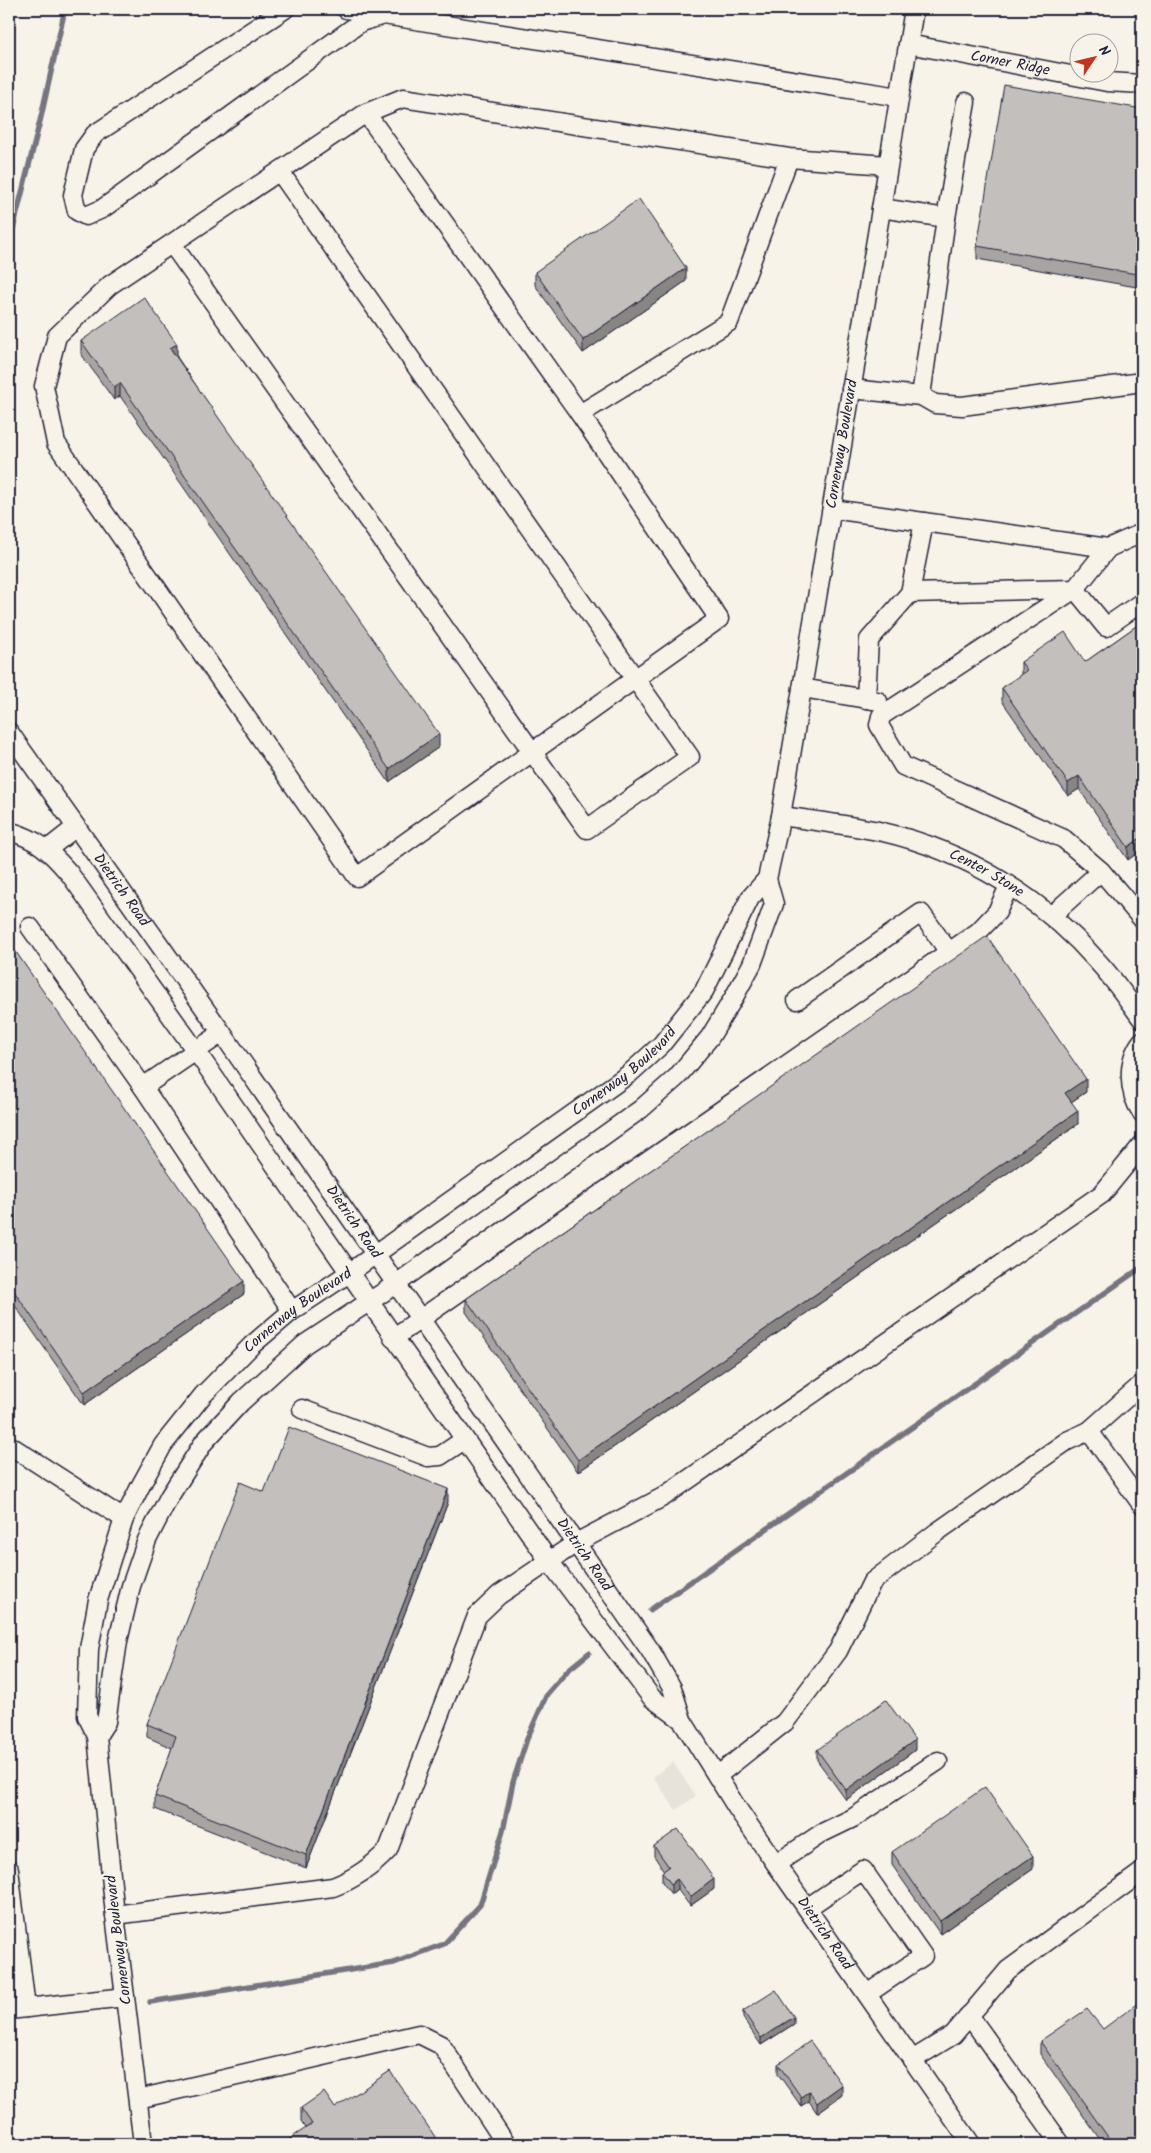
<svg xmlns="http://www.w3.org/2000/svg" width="1151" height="2153" font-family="Kalam,sans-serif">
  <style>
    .built { fill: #e7e3db }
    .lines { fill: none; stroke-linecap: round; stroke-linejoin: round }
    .stream { stroke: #76747f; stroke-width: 5.5 }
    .minor-casing { stroke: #22223b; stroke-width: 21 }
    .minor { stroke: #f7f3e8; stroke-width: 18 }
    .wall { fill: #a7a4a3; stroke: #22223b }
    .shaded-wall { fill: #888684; stroke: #22223b }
    .building { fill: #c2bfbd; stroke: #22223b }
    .labels { text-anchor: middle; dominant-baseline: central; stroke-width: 4.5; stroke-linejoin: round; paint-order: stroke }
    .street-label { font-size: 15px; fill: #22223b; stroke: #f7f3e8 }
  </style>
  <rect width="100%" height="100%" fill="#f7f3e8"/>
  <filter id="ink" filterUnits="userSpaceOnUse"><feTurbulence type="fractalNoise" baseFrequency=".02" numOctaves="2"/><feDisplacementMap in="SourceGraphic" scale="10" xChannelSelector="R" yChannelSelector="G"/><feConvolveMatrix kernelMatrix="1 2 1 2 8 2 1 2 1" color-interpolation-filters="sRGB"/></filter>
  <g filter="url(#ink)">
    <!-- built -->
    <polygon class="built" points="673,1762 696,1796 676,1810 653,1777"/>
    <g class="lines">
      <!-- stream -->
      <g class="stream">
        <polyline points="9,245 41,117 65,9"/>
        <polyline points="650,1610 1142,1267"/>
        <polyline points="150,2002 394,1963 444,1944 480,1905 503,1831 513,1782 527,1739 547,1694 568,1670 589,1653"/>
      </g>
      <defs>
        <g id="minor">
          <polyline points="285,9 95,134 84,149 73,195 77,211 86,216 102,209 361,22 381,16"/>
          <polyline points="346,9 899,97"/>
          <path id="s1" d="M 908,44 L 1107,82 L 1142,84"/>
          <polyline points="366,113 580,414"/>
          <polyline points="789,158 729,322 580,414 719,619 357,877 56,443 44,386 57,336 110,285 366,113 403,98 789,158 888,165"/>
          <polyline points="881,208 946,218 921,396"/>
          <polyline points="946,218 966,102"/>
          <polyline points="172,244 587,829 690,757 280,172"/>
          <polyline points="851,389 921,396 935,404 962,406 1142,382"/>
          <polyline points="832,509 1108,548 1142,533"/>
          <polyline points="910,593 1075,589 1108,548"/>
          <polyline points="1142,602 1106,627 1075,589 881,716 879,725 903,766 1064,839 1101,871 1142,919"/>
          <polyline points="802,688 878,701"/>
          <polyline points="866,699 869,640 910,593 924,522"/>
          <path id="s2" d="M 9,732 L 222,1033 L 650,1650 L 672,1688 L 682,1720 L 737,1808 L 971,2144"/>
          <path id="s3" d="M 781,816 C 815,821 850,825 883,832 C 966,851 1042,898 1098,962 C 1114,979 1128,1000 1142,1019"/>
          <path d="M 9,831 C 39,840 49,850 69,873 L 196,1051 L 549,1561 L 652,1698 L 682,1720"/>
          <polyline points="48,849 76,827"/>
          <polyline points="1051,916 1101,871"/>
          <polyline points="30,927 143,1087 292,1311"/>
          <polyline points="797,1000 921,913 949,952"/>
          <path d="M 1142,1041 C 1126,1061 1128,1093 1142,1113"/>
          <polyline points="143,1087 222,1033"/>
          <polyline points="393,1338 978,932 997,912 1009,886"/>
          <polyline points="302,1409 428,1457 440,1456 464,1440"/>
          <polyline points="1089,1431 1142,1384"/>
          <polyline points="9,1445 124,1519"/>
          <polyline points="97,1736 106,1722 118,1641 131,1586 147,1540 169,1497 204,1442 241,1402 305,1344 396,1284 641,1109 677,1077 710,1037 733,999 752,964 774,904 767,879"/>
          <polyline points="717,1776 785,1722 838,1651 872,1582 937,1532 1067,1441 1089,1431 1142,1505"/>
          <polyline points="776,1864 822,1833 853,1818 938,1761"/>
          <polyline points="9,1869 26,2008"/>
          <polyline points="807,1908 863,1870 923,1956 867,1994"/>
          <path d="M 115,1915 L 333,1887 C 354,1879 372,1867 388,1850 L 477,1616 L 499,1595 L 576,1543 L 663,1497 L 1102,1194 L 1142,1145"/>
          <polyline points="9,2010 125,1997"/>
          <polyline points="969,2015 1061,2144"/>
          <polyline points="912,2060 953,2035 1008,1970 1142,1872"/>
          <polyline points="138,2099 419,2034 441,2045 506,2144"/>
          <path id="s4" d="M 143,2144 L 115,1915 L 97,1736 L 87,1716 L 89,1649 L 98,1600 L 124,1519 L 142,1483 L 163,1445 L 203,1395 L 252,1345 L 292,1311 L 349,1273 L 629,1074 L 661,1045 L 704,991 L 750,898 L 767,879 L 781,816 L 914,9"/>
        </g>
      </defs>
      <!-- minor casing -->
      <use href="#minor" class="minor-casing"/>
      <!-- minor -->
      <use href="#minor" class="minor"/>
    </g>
    <!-- wall -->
    <g class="wall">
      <polygon points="1142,109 1142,288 977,259 977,246"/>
      <polygon points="535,272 686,281 583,353 535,285"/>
      <polygon points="81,341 177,357 439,747 389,782 120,396 114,400 81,354"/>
      <polygon points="1142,622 1128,860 1079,789 1068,796 1002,701 1002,688 1021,675 1021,662 1085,662"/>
      <polygon points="9,942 244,1294 84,1405 9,1297"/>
      <polygon points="1086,1092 1071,1102 1078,1124 578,1472 466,1312 466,1299"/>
      <polygon points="264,1492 448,1502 306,1868 155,1809 155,1796 172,1748 147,1737 147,1724"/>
      <polygon points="817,1750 915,1750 846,1800 817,1760"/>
      <polygon points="654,1846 714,1889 690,1906 677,1889 671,1894 662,1882 662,1872 664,1871 654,1856"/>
      <polygon points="892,1852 1033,1869 940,1934 892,1865"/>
      <polygon points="743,2011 794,2024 761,2045 743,2018"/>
      <polygon points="1040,2041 1142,2144 1103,2144 1040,2054"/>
      <polygon points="778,2064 842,2095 817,2113 809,2101 801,2106 778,2074"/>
      <polygon points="301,2108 335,2108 306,2128 301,2121"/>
    </g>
    <!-- shaded-wall -->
    <g class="shaded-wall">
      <polygon points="686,268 686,281 583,353 583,340"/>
      <polygon points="177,344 177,357 170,348"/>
      <polygon points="120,383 120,396 114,400 114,387"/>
      <polygon points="439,734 439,747 389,782 389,769"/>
      <polygon points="1079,776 1079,789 1068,796 1068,783"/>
      <polygon points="1142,837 1142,850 1128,860 1128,847"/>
      <polygon points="1086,1079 1086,1092 1065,1106 1065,1093"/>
      <polygon points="1078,1111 1078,1124 578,1472 578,1460"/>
      <polygon points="244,1281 244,1294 84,1405 84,1392"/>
      <polygon points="448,1489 448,1502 306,1868 306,1855"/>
      <polygon points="915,1740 915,1750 846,1800 846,1790"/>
      <polygon points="1033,1856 1033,1869 940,1934 940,1921"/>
      <polygon points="677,1879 677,1889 671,1894 671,1884"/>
      <polygon points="714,1879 714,1889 690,1906 690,1897"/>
      <polygon points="794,2017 794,2024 761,2045 761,2038"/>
      <polygon points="842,2085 842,2095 817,2113 817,2103"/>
      <polygon points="809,2091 809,2101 801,2106 801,2097"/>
    </g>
    <!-- building -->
    <g class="building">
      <polygon points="1004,85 1142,109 1142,275 977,246"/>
      <polygon points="639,199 686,268 583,340 535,272"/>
      <polygon points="144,297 177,344 170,348 439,734 389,769 120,383 114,387 81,341"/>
      <polygon points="1142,622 1142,837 1128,847 1079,776 1068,783 1002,688 1027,670 1021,662 1065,632 1085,662"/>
      <polygon points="987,936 1086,1079 1065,1093 1078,1111 578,1460 466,1299"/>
      <polygon points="9,942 244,1281 84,1392 9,1284"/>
      <polygon points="289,1427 448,1489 306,1855 155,1796 176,1736 147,1724 240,1482 264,1492"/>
      <polygon points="886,1700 915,1740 846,1790 817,1750"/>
      <polygon points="985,1787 1033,1856 940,1921 892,1852"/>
      <polygon points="678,1829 714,1879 690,1897 677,1879 671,1884 662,1872 669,1867 654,1846"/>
      <polygon points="776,1990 794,2017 761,2038 743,2011"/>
      <polygon points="1142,2000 1142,2144 1113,2144 1040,2041 1087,2009 1103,2029"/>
      <polygon points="810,2041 842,2085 817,2103 809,2091 801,2097 778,2064"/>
      <polygon points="390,2071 440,2144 282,2144 312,2124 301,2108 324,2092 335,2108"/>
    </g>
  </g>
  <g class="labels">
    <!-- street labels -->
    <g class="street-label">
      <text stroke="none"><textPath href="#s1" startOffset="104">Corner Ridge</textPath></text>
      <text stroke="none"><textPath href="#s4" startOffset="2000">Cornerway Boulevard</textPath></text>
      <text stroke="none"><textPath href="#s3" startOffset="215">Center Stone</textPath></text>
      <text stroke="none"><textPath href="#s2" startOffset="194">Dietrich Road</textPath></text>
      <text stroke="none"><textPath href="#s4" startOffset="1315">Cornerway Boulevard</textPath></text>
      <text stroke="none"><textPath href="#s2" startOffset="599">Dietrich Road</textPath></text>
      <text stroke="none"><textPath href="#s4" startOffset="910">Cornerway Boulevard</textPath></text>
      <text stroke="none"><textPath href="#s2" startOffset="1004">Dietrich Road</textPath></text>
      <text stroke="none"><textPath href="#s2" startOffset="1454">Dietrich Road</textPath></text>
      <text transform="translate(119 1940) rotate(-97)">Cornerway Boulevard</text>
    </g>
  </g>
  <!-- margin -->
  <rect width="1151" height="2153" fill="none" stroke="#f7f3e8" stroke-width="30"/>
  <rect x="15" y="15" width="1121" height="2123" fill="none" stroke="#22223b" stroke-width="2" filter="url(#ink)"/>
  <!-- north arrow -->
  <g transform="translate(1094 58) rotate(55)"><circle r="24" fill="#f7f3e8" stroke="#a29fa3"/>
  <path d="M0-4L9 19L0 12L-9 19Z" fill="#c8321e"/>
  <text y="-8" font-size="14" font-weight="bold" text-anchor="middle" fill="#22223b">N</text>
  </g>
</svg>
